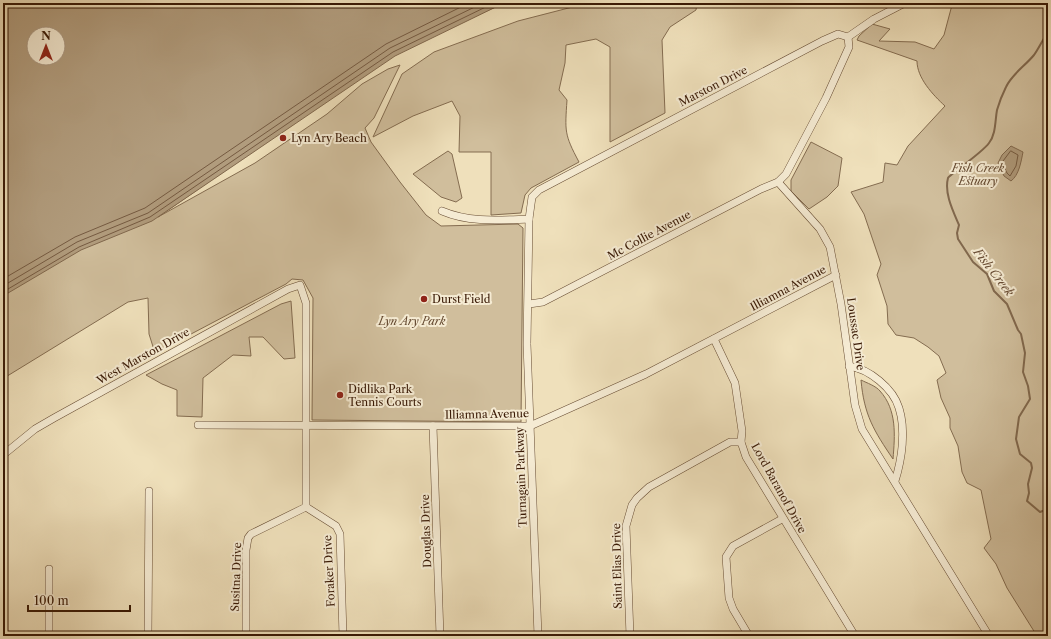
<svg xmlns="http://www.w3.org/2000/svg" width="1051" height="639" font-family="'Libre Caslon Text',serif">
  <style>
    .green { fill: #d0be9c; stroke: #846c50; fill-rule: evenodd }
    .water { fill: #b19c7d; stroke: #81684d; fill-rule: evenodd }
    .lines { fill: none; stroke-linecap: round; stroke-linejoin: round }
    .shore { stroke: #755a41; stroke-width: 1 }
    .stream { stroke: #81684d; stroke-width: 2 }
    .minor-casing { stroke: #664b32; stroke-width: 8 }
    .minor { stroke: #f5ebd3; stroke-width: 7 }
    .poi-dot { fill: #8f2418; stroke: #f5ebd3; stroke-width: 1.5 }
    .labels { text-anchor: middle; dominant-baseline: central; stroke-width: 4; stroke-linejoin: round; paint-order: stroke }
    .street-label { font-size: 11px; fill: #391905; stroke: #f5ebd3 }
    .poi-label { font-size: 11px; fill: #391905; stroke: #f5ebd3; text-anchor: start }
    .park-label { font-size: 11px; font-style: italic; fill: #664b32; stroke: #f5ebd3 }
    .water-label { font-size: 12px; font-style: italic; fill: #694d35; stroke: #f5ebd3 }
  </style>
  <rect width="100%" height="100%" fill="#efe0bb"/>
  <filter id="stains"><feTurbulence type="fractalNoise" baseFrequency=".005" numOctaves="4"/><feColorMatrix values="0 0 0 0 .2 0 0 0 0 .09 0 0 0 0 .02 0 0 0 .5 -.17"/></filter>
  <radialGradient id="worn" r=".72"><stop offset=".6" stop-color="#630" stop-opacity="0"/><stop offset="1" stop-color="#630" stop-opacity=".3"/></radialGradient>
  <!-- green -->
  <g class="green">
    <path d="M 26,3 L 504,3 L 393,54 L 158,217 L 255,163 L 327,114 L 362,84 L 388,69 L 400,65 L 374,118 L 365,128 L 371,142 L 400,182 L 426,215 L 441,226 L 518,224 L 523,228 L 521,422 L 312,420 L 313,298 L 303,280 L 292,279 L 286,284 L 155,353 L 149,334 L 148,298 L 128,302 L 4,378 L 3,296 ZM 34,34 L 58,34 L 58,58 L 34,58 Z"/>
    <path d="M 588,3 L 697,3 L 696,10 L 670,27 L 662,40 L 665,113 L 610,142 L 610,47 L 596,39 L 566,45 L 565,63 L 559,90 L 567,100 C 565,131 564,134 579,162 L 531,188 L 525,195 L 521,213 L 491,215 L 491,152 L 459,152 L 460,116 L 452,101 L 413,116 L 373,137 L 402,74 L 434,52 L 518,21 Z"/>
    <path d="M 963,3 L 1048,3 L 1048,636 L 1037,636 L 1007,588 L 996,564 L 984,548 L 991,539 L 981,490 L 967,483 L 962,472 L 958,446 L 950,428 L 950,418 L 941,398 L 937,380 L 946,373 L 939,356 L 928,347 L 914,338 L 896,335 L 888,324 L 887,306 L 877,275 L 881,264 L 864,214 L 851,192 L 883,182 L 885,163 L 897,165 L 908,146 L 945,106 C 933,95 917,78 917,61 L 857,40 L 859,36 L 872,24 L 890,29 L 879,41 L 915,42 L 934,49 L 944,35 L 952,5 Z"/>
    <polygon points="811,142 842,158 838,186 827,197 809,209 791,191 791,180"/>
    <polygon points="448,151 452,154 462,198 456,202 441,197 413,174"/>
    <polygon points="291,301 295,358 284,359 263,337 249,337 251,356 233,355 203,378 202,417 177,416 177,390 162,384 146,375 281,304"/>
    <path d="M 861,380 C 867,383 876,386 880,391 C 897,410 895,435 893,459 C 874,431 864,415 861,380 Z"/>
  </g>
  <!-- water -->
  <g class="water">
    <path d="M 3,3 L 504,3 L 395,56 L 152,221 L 81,250 L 3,296 ZM 34,34 L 58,34 L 58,58 L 34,58 Z"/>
    <path d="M 1011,146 L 1023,152 C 1021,162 1019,175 1011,181 L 1004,176 L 998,163 L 1002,155 Z"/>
  </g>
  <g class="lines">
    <!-- shore -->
    <g class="shore">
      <polygon points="1011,151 1018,155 1016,166 1010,176 1007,173 1002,163"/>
      <polyline points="3,279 75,237 145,208 386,44 469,3"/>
      <polyline points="3,286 77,242 148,213 390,48 483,3"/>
      <polyline points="3,292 79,247 150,217 393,52 494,3"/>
    </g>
    <!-- stream -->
    <path class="stream" d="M 1048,32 C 1043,39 1039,48 1034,55 C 1025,66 1012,74 1006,87 C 1002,95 999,103 997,110 C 995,121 996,134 989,143 C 982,153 949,175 948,178 C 944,193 953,211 959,225 L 957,233 L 958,239 L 973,262 L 987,274 L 994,291 L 1007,304 L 1018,330 L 1021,334 L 1025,353 L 1023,372 L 1028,386 L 1030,399 L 1019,417 L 1016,439 L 1020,454 L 1031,463 L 1032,468 L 1028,484 L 1029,493 L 1027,501 L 1040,512 L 1048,509"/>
    <defs>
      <g id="minor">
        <polyline points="778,182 820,229 830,247 841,304 855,405 862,429 989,636"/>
        <path d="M 442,211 C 470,223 500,220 529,219"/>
        <polyline points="529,304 543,302 761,189 778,182 786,174 826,98 849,47 848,37"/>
        <polyline points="714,339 735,383 742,431 741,442 746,457 855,636"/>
        <path d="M 849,366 C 869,369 893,388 899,408 C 906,430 902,459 895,481"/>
        <polyline points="198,425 530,426 646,374 836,275"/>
        <polyline points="433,426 440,636"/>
        <polyline points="3,455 35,429 54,418 288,289 300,285 306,303 306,507"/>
        <polyline points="306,507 336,526 340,534 343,636"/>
        <polyline points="49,569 49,636"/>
        <polyline points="148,636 149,491"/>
        <polyline points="246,636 246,550 248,538 251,534 306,507"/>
        <polyline points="538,636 527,344 529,219 532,197 539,190 822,41 838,34 848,37 874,19 905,3"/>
        <polyline points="630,636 626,526 632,505 637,498 649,487 730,442 741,442"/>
        <polyline points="749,636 733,609 729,598 726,557 733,546 782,519"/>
      </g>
    </defs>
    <!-- minor casing -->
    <use href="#minor" class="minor-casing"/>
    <!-- minor -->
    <use href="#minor" class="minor"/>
  </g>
  <!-- markers -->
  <g class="poi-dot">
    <circle cx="283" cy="138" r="4"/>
    <circle cx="424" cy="299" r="4"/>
    <circle cx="340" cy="395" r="4"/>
  </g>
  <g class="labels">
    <!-- street labels -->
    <g class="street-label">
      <text transform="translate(713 86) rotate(-27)">Marston Drive</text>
      <text transform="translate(649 235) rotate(-28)">Mc Collie Avenue</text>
      <text transform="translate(788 288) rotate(-28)">Illiamna Avenue</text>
      <text transform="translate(856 334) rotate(82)">Loussac Drive</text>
      <text transform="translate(143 356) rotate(-29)">West Marston Drive</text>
      <text transform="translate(487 414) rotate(-1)">Illiamna Avenue</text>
      <text transform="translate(521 477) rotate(-92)">Turnagain Parkway</text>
      <text transform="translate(779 488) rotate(61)">Lord Baranof Drive</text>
      <text transform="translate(426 531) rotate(-92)">Douglas Drive</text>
      <text transform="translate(617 566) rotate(-91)">Saint Elias Drive</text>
      <text transform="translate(329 571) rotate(-93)">Foraker Drive</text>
      <text transform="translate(236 577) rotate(-88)">Susitna Drive</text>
    </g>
    <!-- poi labels -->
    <g class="poi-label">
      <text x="291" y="138">Lyn Ary Beach</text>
      <text x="432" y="299">Durst Field</text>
      <text x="348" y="389">Didlika Park<tspan x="348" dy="13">Tennis Courts</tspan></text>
    </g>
    <!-- park labels -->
    <g class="park-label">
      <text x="978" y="168">Fish Creek<tspan x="978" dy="13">Estuary</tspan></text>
      <text x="412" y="321">Lyn Ary Park</text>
    </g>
    <!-- water labels -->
    <g class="water-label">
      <text transform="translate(994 272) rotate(52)">Fish Creek</text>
    </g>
  </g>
  <!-- margin -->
  <rect width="1051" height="639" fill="none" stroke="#efe0bb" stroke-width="16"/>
  <rect x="4" y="4" width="1043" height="631" fill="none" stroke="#391905" stroke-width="2"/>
  <rect x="8" y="8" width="1035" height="623" fill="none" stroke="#391905"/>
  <!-- north arrow -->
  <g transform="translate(46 46)"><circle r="19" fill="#f5ebd3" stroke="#aa9781"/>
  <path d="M0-3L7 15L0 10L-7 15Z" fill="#8f2418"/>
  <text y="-6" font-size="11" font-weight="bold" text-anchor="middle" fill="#391905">N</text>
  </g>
  <!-- scale -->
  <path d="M28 605v6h102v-6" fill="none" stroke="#391905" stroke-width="2"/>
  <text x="34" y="605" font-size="12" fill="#391905" stroke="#f5ebd3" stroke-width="3" paint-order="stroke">100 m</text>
  <rect width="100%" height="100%" filter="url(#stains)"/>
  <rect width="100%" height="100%" fill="url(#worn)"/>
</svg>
